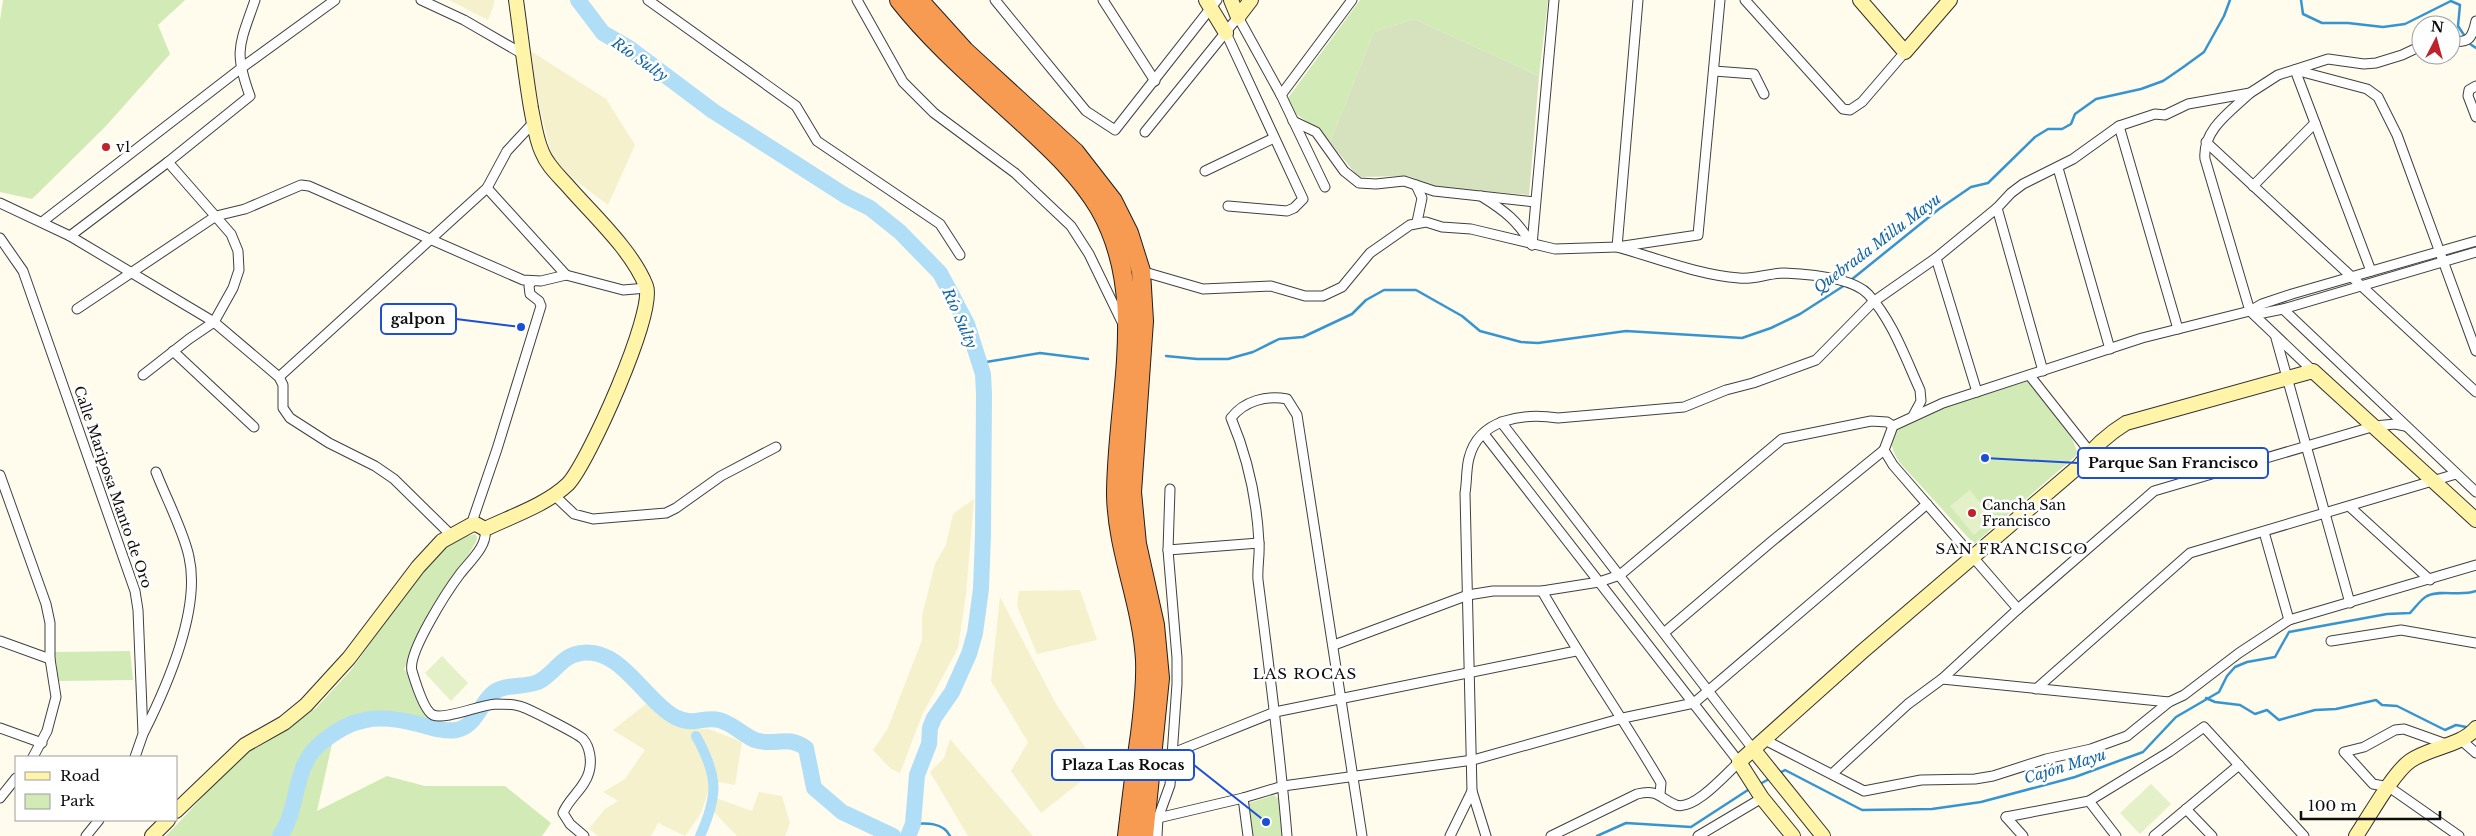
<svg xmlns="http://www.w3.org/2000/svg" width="2476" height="836" font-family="'Libre Baskerville',serif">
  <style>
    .farmland { fill: #f5f1cd }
    .green { fill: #d2eab6 }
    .cemetery { fill: #d6e1be }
    .pitch { fill: #e4f1c8 }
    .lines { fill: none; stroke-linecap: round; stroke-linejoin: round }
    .stream { stroke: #3695d0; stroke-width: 2.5 }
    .canal { stroke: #b1def7; stroke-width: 10 }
    .river { stroke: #b1def7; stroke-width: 16 }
    .street-casing { stroke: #404040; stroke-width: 11 }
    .secondary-casing { stroke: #2f2f2f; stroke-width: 16 }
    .highway-casing { stroke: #1e1e1e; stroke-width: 20 }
    .street { stroke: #fff; stroke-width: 9 }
    .secondary { stroke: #fff4a8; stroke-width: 14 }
    .highway { stroke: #f79b53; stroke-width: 18 }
    .poi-dot { fill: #c0222c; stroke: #fff; stroke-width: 2 }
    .labels { text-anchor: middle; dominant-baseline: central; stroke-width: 5; stroke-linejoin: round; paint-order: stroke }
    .poi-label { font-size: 14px; fill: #0d0d0d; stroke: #fff; text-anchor: start }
    .street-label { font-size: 14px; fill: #0d0d0d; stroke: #fff }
    .water-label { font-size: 15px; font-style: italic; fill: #1466a2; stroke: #fff }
    .neighbourhood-label { font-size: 15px; letter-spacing: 1px; fill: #0d0d0d; stroke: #fff }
    .leader { fill: none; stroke: #1d4ed8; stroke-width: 2 }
    .callout-dot { fill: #1d4ed8; stroke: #fff; stroke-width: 2 }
    .callout { fill: #fff; stroke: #1d4ed8; stroke-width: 2 }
    .callout-label { font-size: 15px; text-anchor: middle; font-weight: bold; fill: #0d0d0d }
  </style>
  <rect width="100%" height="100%" fill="#fffbed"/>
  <!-- farmland -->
  <g class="farmland">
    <polygon points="449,0 494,0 494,5 488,20"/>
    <polygon points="529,50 606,99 635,145 608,205 571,177 552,156 540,109"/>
    <polygon points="974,499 966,594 958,648 922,715 900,773 891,769 873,750 887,730 922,640 922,616 935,564 946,545 953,514"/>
    <polygon points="1080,590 1097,640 1037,654 1017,606 1019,591"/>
    <polygon points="1000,597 1056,704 1093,759 1079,783 1041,813 1011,771 1028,742 991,681"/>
    <polygon points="646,704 691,728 709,729 742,742 735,785 713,781 710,765 709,789 701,813 685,836 658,823 651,836 598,836 589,829 605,809 618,801 603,792 625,779 645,750 613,730"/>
    <polygon points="950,739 1033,836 968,836 930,772 944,758"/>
    <polygon points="759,792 782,796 790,823 785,836 737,836 711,809 713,797 752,811"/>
  </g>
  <!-- green -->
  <g class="green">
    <polygon points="3,0 185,0 158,25 170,54 105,127 32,199 0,192 0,20"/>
    <polygon points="1360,0 1548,0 1539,76 1414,19 1374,32 1330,142 1318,129 1296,114 1288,98"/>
    <path d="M 2028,381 L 2071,436 L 2078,454 L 1974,544 L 1900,463 C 1892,451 1887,439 1898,428 L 1943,408 Z"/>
    <path d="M 475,534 L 477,537 L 476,542 L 422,631 L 404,669 L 442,729 C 391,715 377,714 332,744 L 317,811 L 387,776 L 425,786 L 505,786 L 551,823 L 542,836 L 166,836 L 242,755 L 316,708 L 351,670 L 424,569 L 441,550 L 454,540 Z"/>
    <polygon points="130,651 133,680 58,681 55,652"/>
    <polygon points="1274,795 1280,800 1284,836 1251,836 1249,803"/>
  </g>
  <!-- cemetery -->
  <polygon class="cemetery" points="1414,19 1539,76 1529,195 1437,187 1408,176 1358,177 1330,142 1374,32"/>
  <!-- pitch -->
  <g class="pitch">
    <polygon points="1970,490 1993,519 1974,535 1950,506"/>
    <polygon points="442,656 468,683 451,701 425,673"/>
    <polygon points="2151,784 2171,804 2140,834 2120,813"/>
  </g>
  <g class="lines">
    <!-- stream -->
    <g class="stream">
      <polyline points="2301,0 2303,14 2322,23 2348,23 2383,27 2405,24 2451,1 2460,5 2458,26 2470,44 2476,48"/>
      <polyline points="1851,280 1939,209 1971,187 1988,183 2035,137 2048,129 2062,129 2071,124 2075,114 2096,99 2141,89 2163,81 2182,68 2204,52 2224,16 2230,0"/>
      <polyline points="1166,356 1197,359 1228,359 1253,352 1279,339 1303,337 1352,314 1366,300 1384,290 1416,290 1462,316 1480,331 1521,342 1538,343 1626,331 1742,338 1771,328 1800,314 1845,285"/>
      <polyline points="980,363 1040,353 1088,359"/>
      <polyline points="2206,698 2215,702 2240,705 2255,714 2267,710 2279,720 2315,710 2336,709 2376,700 2382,705 2397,706 2445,730 2456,725 2466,727"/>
      <path d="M 1778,774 L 1785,770 L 1862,810 L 1932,809 L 1981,802 L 2075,777 L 2143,752 L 2176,717 L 2219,692 L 2227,676 L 2235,667 L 2247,662 L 2275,657 L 2289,632 L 2387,614 L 2410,613 C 2415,608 2421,599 2427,596 C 2442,589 2460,597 2476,591"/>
      <polyline points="1758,785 1771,778"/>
      <path d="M 913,824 C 926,823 943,822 950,836"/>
      <polyline points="1597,836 1626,823 1691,827 1751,788"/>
    </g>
    <!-- canal -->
    <path class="canal" d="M 696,736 C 718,776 719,794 700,836"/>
    <!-- river -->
    <g class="river">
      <polyline points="578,0 603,33 629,48 713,111 846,196 870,208 900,232 940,273 967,324 983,374 984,394 983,535 981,589 975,633 969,654 952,692 934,718 930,728 929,744 917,775 913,824 908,836"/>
      <path d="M 280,836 C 300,808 292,767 320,744 C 352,716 379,714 418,724 C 430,727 443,732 456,730 C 475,727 479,706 492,694 C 503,683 524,688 538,682 C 555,674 560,656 581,653 C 620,646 645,701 675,717 C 695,727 702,716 719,720 C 732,723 743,735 755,740 C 775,747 786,734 806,748 L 814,788 L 842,812 L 893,836"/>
    </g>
    <defs>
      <g id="street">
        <polyline points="421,0 464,20 521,53"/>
        <polyline points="648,0 796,106 817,141 940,224 960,255"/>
        <polyline points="857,0 903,82 934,113 1015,173 1071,226 1089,254 1123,324"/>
        <polyline points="995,0 1086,111 1115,130 1217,0"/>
        <polyline points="1103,0 1155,81"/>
        <path d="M 1638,0 L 1617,247 C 1657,258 1698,275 1739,278 C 1754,280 1768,273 1784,273 C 1806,274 1852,277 1868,294 C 1892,320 1905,357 1920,390 L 1921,401 L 1913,416"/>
        <polyline points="1745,0 1843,109 1850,110 1862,102 1905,52"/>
        <polyline points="1226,33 1303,199 1294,208 1287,211 1228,206"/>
        <path d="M 2451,41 C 2469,43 2472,39 2476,21"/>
        <polyline points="2295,70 2367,89 2378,97 2397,135 2476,351"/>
        <polyline points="2295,70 2371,271"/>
        <polyline points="1714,71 1754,74 1764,94"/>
        <polyline points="2476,86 2469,90 2468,96 2476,117"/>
        <path d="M 2250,93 C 2231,111 2202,130 2205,159 L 2250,311 L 2313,371"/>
        <polyline points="1281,95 1352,0"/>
        <polyline points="1293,121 1316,132 1344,171 1359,183 1376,184 1404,181 1434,191 1535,202"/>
        <polyline points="2119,126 2178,329"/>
        <polyline points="1145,132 1238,17 1281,95 1325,187"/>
        <polyline points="2206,142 2476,392"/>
        <polyline points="2058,168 2110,349"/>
        <polyline points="1205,171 1274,138"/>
        <polyline points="1416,185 1422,198 1417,222"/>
        <polyline points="2253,186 2315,123"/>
        <polyline points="487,188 566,275"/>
        <path d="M 1481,196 C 1505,211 1518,221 1532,245"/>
        <polyline points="0,203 70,236 214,322 279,377 283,385 283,408 290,418 329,443 375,466 394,479 451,535"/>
        <polyline points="1997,208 2043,371"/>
        <polyline points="42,222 240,69 335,0"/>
        <path d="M 70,236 L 168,162 L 250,96 C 233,50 240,44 255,0"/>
        <polyline points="0,238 23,271 135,591 138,610 143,734 135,757"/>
        <polyline points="1532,245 1554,0"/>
        <polyline points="1936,258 1977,392"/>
        <polyline points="1141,271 1203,289 1271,286 1305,296 1323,296 1342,287 1370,253 1410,225 1426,222 1442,227 1471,229 1555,249 1617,247 1698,235 1720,0"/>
        <polyline points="77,309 216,216 245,209 301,185 309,186 523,280 541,281 566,275 623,290 647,288"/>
        <polyline points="2283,309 2476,492"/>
        <polyline points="2250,311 2263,313 2283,309 2476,252"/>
        <polyline points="2276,338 2350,603"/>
        <polyline points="173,351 254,427"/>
        <polyline points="143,375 189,339 214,322 233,288 239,270 238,251 231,234 168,162"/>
        <polyline points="2030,376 2090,452"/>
        <polyline points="279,377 487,188 507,151 534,122"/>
        <polyline points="1501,422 1753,749"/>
        <path d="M 1484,434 L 1739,762 C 1726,774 1694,811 1676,805 C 1659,798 1659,789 1637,794 L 1551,836"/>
        <polyline points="0,475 46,604 50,623 50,659 56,697 47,731 33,757"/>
        <polyline points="554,495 574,514 593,519 666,513 676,508 721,476 776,447"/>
        <polyline points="2350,507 2430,580"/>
        <polyline points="471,525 497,449 541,306 539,301 530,294 529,286 532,281"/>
        <path d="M 485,529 C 488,546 470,561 460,574 C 448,590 407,653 412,671 C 415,681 424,711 433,715 C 446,720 479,705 496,704 C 503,704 512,704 519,706 C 526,707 578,734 583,739 C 590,747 592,761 589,772 C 585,788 569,798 563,813 L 570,824 L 584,836"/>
        <polyline points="2264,532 2289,620"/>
        <polyline points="1168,550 1259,543"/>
        <path d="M 1542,591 C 1579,656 1623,718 1661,783 L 1660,794"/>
        <polyline points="2018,609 1893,465 1884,450 1893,426 1943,403 2142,338 2250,311 2262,304 2292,294 2476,241"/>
        <polyline points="1665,632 1771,542 1884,450"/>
        <polyline points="0,641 50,659"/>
        <polyline points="2331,641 2401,630 2476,643"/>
        <polyline points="1334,645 1468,595 1493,591 1542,591 1599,582 1620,575 1782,439 1871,421 1887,422 1893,426"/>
        <polyline points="1942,679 2169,702"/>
        <polyline points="2036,689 2190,553 2456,474"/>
        <polyline points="0,728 42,743"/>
        <path d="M 144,732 C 167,686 201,609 189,557 C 184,532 166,498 156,472"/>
        <polyline points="1763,739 1864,791 1921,780 1975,779 1993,776 2046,759 2091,749 2127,736 2169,702 2184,695 2239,653 2289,620 2476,565"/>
        <polyline points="2460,739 2476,753"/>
        <polyline points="2446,744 2404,729 2395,730 2364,747 2344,752 2373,784 2389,787 2459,836"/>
        <polyline points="1173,753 1275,712 1576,651"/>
        <polyline points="1832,774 1908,704 1942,679 2018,609 2154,491 2375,426 2395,424 2405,426"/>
        <polyline points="0,798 16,778"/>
        <polyline points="1243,798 1248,836"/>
        <polyline points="2089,801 2116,836"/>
        <polyline points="2186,809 2212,836"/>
        <polyline points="2006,817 2089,801 2169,752 2204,727 2304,836"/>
        <polyline points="2006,817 2023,836"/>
        <polyline points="1158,818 1243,798 1283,786 1473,760 1623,718 1694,703 1927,504"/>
        <polyline points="86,836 99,820"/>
        <polyline points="1157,836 1158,818 1170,785 1177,684 1177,658 1168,550 1170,489"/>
        <path d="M 1287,836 C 1280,750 1269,666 1258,580 C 1257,568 1260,555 1259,543 C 1257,501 1247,456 1231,418 C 1244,401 1266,395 1287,399 L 1297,415 L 1362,836"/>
        <polyline points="1450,836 1472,791"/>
        <path d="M 1486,836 L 1472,791 L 1465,493 C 1467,482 1466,469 1469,458 C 1479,418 1524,413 1558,418 L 1684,407 L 1726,390 L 1753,383 L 1816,360 L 1873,302 L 1936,258 L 1997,208 L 2011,193 L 2023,184 L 2073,159 L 2119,126 L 2155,114 L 2165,115 L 2188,104 L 2250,93 L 2278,75 L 2328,59 L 2364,64 L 2376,63 L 2402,55 L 2421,46"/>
        <polyline points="1698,836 1762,798"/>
        <polyline points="2154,836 2239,765"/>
      </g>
      <g id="secondary">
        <polyline points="1206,0 1226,33"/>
        <polyline points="1231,0 1238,17"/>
        <polyline points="1860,0 1905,52 1950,0"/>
        <polyline points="1238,17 1251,0"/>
        <polyline points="1753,749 1823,836"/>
        <path d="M 176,811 L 245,745 L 284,723 L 306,705 L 349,658 L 418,567 L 442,541 L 471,525 L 476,524 L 485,529 C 512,516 546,505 568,484 C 588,463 656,312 646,286 C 632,250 592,214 567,185 C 558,175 547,165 542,152 C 536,139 534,123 531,108 C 525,72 521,36 516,0"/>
        <polyline points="152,836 168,820"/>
        <path d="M 1793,836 L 1762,798 L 1739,762 L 1863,651 L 2079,466 C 2092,449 2108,434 2126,423 L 2313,371 L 2476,520"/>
        <path d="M 2356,836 C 2369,817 2393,773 2410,761 C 2430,747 2461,746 2476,728"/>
      </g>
      <g id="highway">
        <path d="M 899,0 C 934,45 983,86 1025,125 C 1052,150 1080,176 1099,208 C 1150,296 1116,399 1116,495 C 1117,551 1142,604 1145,660 C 1146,685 1143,710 1140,734 C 1135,768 1131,802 1127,836"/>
        <polyline points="919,0 965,51 1075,152 1113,201 1129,233 1141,271 1144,321 1132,492 1137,544 1155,625 1160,678 1144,836"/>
      </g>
    </defs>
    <!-- street casing -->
    <use href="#street" class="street-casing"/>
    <!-- secondary casing -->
    <use href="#secondary" class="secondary-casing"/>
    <!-- highway casing -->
    <use href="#highway" class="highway-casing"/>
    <!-- street -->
    <use href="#street" class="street"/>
    <!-- secondary -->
    <use href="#secondary" class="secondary"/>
    <!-- highway -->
    <use href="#highway" class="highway"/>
  </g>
  <!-- markers -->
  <g class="poi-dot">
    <circle cx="106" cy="147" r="5"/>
    <circle cx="1972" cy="513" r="5"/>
  </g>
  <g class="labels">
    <!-- poi labels -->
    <g class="poi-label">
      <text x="116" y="147">v1</text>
      <text x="1982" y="505">Cancha San<tspan x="1982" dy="16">Francisco</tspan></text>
    </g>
    <!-- street labels -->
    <g class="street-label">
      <text transform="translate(113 487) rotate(71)">Calle Mariposa Manto de Oro</text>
    </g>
    <!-- water labels -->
    <g class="water-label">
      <text transform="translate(640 59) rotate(35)">Río Sulty</text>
      <text transform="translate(1877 243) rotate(-37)">Quebrada Millu Mayu</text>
      <text transform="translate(960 318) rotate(66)">Río Sulty</text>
      <text transform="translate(2065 766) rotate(-17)">Cajón Mayu</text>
    </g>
    <!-- neighbourhood labels -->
    <g class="neighbourhood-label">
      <text x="2012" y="548">SAN FRANCISCO</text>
      <text x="1305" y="673">LAS ROCAS</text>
    </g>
  </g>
  <!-- callouts -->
  <path class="leader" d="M521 327L456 319M1985 458L2078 463M1266 822L1194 765"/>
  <g class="callout-dot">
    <circle cx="521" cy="327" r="5"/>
    <circle cx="1985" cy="458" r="5"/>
    <circle cx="1266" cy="822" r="5"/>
  </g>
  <g class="callout">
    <rect x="381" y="304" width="75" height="30" rx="5"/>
    <rect x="2078" y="448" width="190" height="30" rx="5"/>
    <rect x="1052" y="750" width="142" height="30" rx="5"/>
  </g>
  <g class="callout-label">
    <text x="418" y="324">galpon</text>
    <text x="2173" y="468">Parque San Francisco</text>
    <text x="1123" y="770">Plaza Las Rocas</text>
  </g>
  <!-- legend -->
  <rect x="15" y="756" width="162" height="65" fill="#ffffff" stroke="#9e9e9e"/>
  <rect x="25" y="772" width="25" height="8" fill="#fff4a8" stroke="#9e9e9e"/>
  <text x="60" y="781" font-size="15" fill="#0d0d0d">Road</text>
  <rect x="25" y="794" width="25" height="15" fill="#d2eab6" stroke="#9e9e9e"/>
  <text x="60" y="806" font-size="15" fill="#0d0d0d">Park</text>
  <!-- north arrow -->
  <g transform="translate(2436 40) rotate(6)"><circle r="24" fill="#ffffff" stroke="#9e9e9e"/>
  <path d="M0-4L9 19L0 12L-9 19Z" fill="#c0222c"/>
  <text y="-8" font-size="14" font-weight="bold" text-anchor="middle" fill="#0d0d0d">N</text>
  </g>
  <!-- scale -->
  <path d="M2301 811v8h139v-8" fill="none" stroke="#0d0d0d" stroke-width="2.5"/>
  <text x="2308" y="811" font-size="15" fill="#0d0d0d" stroke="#ffffff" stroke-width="4" paint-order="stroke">100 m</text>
</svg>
